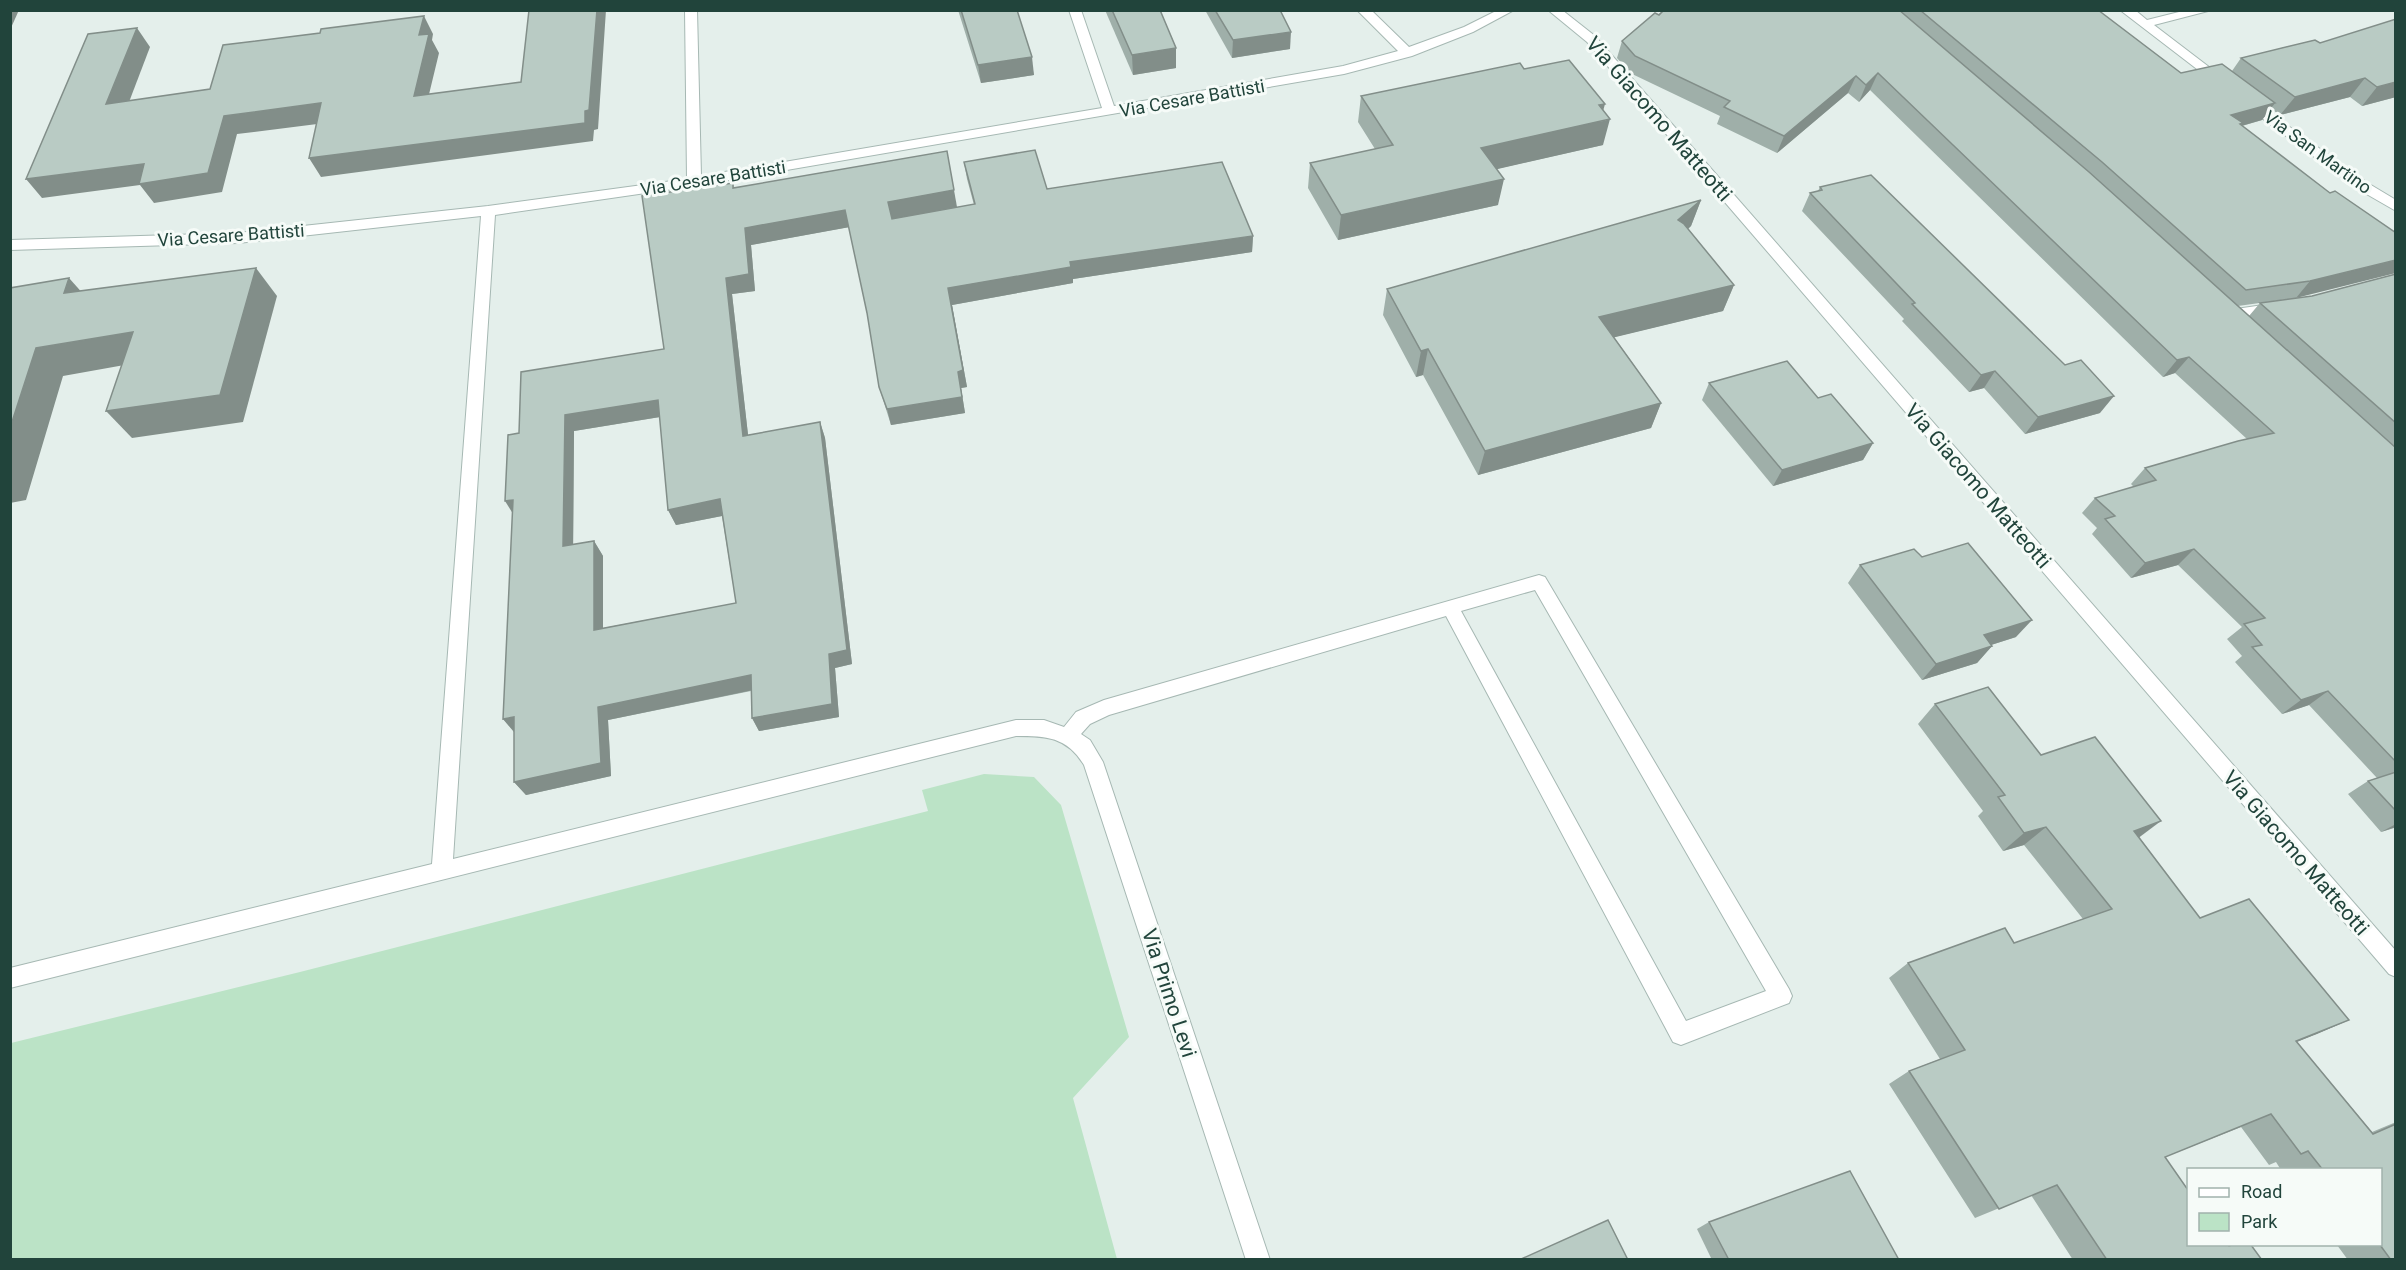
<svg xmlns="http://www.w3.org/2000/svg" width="2406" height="1270" font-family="Roboto,sans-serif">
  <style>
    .green { fill: #bbe3c6 }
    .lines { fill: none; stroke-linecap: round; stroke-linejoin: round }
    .minor-casing { stroke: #a6b8b3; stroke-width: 2 }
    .minor { fill: #fff; fill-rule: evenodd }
    .wall { fill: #9fafa9; fill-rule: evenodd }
    .shaded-wall { fill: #828e89 }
    .building { fill: #b9cbc4; stroke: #828e89; stroke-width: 1.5; fill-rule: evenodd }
    .labels { text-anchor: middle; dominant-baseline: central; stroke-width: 6; stroke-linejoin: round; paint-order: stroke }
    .far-street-label { font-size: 18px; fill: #21443b; stroke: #f6fbf8 }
    .street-label { font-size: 21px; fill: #21443b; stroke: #f6fbf8 }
  </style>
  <rect width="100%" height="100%" fill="#e4efeb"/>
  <!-- green -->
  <polygon class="green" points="984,774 1034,777 1061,805 1129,1037 1073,1098 1117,1259 11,1259 11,1043 300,972 928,811 922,790"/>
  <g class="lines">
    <defs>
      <g id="minor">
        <path d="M 685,10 L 697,10 L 701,176 L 1102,108 L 1069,10 L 1081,10 L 1114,106 L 1343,66 L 1398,51 L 1357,10 L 1371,10 L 1409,47 L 1464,27 L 1498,10 L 1514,10 L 1473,32 L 1412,56 L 1344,74 L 694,186 L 495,215 L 453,859 L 1016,720 L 1044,720 L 1064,727 L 1076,712 L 1104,700 L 1539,575 L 1545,577 L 1789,989 L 1792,996 L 1789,1003 L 1681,1045 L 1673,1042 L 1446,616 L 1109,715 L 1090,724 L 1081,734 L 1090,740 L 1103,762 L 1270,1260 L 1246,1260 L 1084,765 C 1067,737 1047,736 1016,736 L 10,988 L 10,968 L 432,864 L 481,216 L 238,243 L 10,250 L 10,240 L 238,233 L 488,206 L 687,179 ZM 1535,590 L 1766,991 L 1686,1021 L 1461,611 Z"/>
        <polygon points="1548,10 1562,10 1595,36 2396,951 2396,977 2389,974 1587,42"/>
        <polygon points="2120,10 2135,10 2147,20 2187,10 2212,10 2154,25 2230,83 2224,87 2219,86"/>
        <polygon points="2248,97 2366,182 2396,200 2396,211 2356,188 2243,104 2241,101 2243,98"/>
        <polygon points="2277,303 2284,308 2282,312 2229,320 2221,315 2229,310"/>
      </g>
    </defs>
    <!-- minor casing -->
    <use href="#minor" class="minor-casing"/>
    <!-- minor -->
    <use href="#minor" class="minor"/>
  </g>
  <!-- wall -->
  <g class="wall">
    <polygon points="958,10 1020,11 1017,11 1034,75 981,83"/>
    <polygon points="1105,10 1160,10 1176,48 1176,68 1133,75"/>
    <polygon points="1205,10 1280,10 1290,49 1232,58"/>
    <polygon points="1664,10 2098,10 2181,73 2232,71 2241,58 2315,40 2396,97 2362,106 2350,97 2280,115 2271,109 2262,120 2242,126 2330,193 2396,233 2296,298 2238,306 2249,316 2260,303 2312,296 2396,274 2396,829 2394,828 2381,832 2348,794 2368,781 2377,778 2309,705 2282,714 2235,662 2242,656 2227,639 2242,627 2178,565 2131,578 2092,534 2097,528 2082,513 2095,498 2134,487 2131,484 2145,468 2247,439 2175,373 2163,377 1870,90 1859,102 1848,93 1777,153 1717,124 1720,116 1630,73 1617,58 1622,41"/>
    <polygon points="1524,69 1603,111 1603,145 1496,169 1498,205 1338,240 1308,188 1310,163 1375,149 1358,122 1361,96"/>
    <path d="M 964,162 L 1047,189 L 1253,236 L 1252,252 L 1073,279 L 1073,283 L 952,305 L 967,387 L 961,388 L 965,413 L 891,425 L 879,387 L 867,313 L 849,227 L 751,245 L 755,291 L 732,294 L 748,435 L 820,422 L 825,438 L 852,664 L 835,668 L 839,717 L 759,731 L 752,718 L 751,691 L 608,720 L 611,776 L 526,795 L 514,782 L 514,732 L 503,719 L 519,433 L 664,349 L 733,183 L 734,188 L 957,207 L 974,205 L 967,179 ZM 660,417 L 668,510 L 676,525 L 722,516 L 736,603 L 603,628 L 603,556 L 594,541 L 573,545 L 574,431 Z"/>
    <polygon points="1820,187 2100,413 2025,434 1984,388 1969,392 1902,321 1904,319 1802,211 1810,193 1818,191"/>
    <polygon points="1701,200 1691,226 1688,229 1734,285 1723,311 1614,337 1661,403 1651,428 1478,475 1423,375 1416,377 1383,315 1387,289"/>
    <polygon points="1709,383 1818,398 1873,443 1863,460 1773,486 1702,400"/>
    <polygon points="1922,557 2016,637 1991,645 1992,646 1977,663 1922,680 1848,583 1860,565"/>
    <polygon points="1935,704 2041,755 2139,837 2200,918 2349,1020 2297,1042 2372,1132 2396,1122 2396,1260 2348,1260 2337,1245 2380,1245 2380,1170 2281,1170 2276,1162 2269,1165 2241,1127 2165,1157 2188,1245 2251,1245 2262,1260 2073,1260 2031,1195 1975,1218 1889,1084 1909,1071 1940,1059 1889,978 1908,963 2014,943 2083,919 2024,845 2003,851 1978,816 1983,811 1918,724"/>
    <polygon points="1709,1222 1899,1260 1712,1260 1697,1229"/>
  </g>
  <!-- shaded-wall -->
  <g class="shaded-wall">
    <polygon points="10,10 19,10 10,30"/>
    <polygon points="597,10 606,10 598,129 594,130 593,141 321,177 309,158 585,111"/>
    <polygon points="424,16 433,34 432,40 439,53 424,115 414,96 419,35"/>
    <polygon points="137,28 150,47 121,123 106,104"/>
    <polygon points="1291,32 1290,49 1232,58 1233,40"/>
    <polygon points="1176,48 1176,68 1133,75 1132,55"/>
    <polygon points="1032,57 1034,75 981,83 978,65"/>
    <polygon points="1878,73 1870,90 1859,102 1866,85"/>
    <polygon points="1856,76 1848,93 1777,153 1784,136"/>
    <polygon points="2365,78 2350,97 2280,115 2295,97"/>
    <polygon points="2396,82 2396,97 2362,106 2377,87"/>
    <polygon points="321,103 333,122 237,134 222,192 154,203 140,185 42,198 26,179 144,164 224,116"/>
    <polygon points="2275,103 2262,120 2241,126 2231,115"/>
    <polygon points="1605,104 1600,122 1610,119 1603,145 1476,174 1481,148 1599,105"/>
    <polygon points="947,151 957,207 892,219 888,202"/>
    <polygon points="1504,179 1498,205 1338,240 1341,215"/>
    <polygon points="1701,200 1691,226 1668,246 1678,220"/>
    <polygon points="845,210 850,227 751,245 755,291 732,294 750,452 743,436 726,278 745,228"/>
    <polygon points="1253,236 1252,252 1073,279 1073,283 952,305 967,387 961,388 965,413 891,425 887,409 958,372 948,288 1070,262"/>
    <polygon points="2396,260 2396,273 2296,298 2310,281"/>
    <polygon points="256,268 277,296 243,422 132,438 106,411"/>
    <polygon points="69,278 94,306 64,293"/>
    <polygon points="1734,285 1723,311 1591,343 1599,317"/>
    <polygon points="133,332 158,359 63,376 26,500 10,503 10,428 36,348"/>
    <polygon points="1428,349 1423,375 1416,377 1421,351"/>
    <polygon points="2189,357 2175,373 2163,377 2177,360"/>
    <polygon points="1995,371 1984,388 1969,392 1981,375"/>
    <polygon points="2114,396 2100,413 2025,434 2038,417"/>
    <polygon points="658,400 666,416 574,431 573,562 563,546 565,415"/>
    <polygon points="1661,403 1651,428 1478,475 1485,451"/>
    <polygon points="820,422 825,438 852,664 835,668 839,717 759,731 752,718 829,654"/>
    <polygon points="1873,443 1863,460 1773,486 1782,470"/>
    <polygon points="720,499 727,515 676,525 668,510"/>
    <polygon points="513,500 515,517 505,501"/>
    <polygon points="594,541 603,556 603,645 594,630"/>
    <polygon points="2194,549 2178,565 2131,578 2145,563"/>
    <polygon points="2032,620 2016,637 1969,652 1984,635"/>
    <polygon points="1992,646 1977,663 1922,680 1936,664"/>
    <polygon points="751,675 758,689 608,720 611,776 526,795 514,782 598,707"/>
    <polygon points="2328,691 2309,705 2282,714 2301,700"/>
    <polygon points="514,717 515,733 503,719"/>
    <polygon points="2161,821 2137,839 2134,831"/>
    <polygon points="2396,824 2396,827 2381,832"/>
    <polygon points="2046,827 2024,845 2003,851 2024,833"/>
    <polygon points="2349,1020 2317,1034 2265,1054 2296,1041"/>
  </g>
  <!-- building -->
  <g class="building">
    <polygon points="529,10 597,10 589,110 585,111 585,123 309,158 321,103 224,116 208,173 139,184 144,164 26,179 88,34 137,28 106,104 210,89 223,45 320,33 321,29 424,16 419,35 429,34 414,96 521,82"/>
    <polygon points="961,10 1017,10 1032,57 978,65"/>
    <polygon points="1112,10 1160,10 1176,48 1132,55"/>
    <polygon points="1215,10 1280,10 1291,32 1233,40"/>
    <polygon points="1664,10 1899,10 2089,172 2396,448 2396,762 2328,691 2301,700 2252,647 2262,645 2244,624 2265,618 2194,549 2145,563 2105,519 2115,516 2095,498 2156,480 2145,468 2238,441 2274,433 2189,357 2177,360 1878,73 1866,85 1856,76 1784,136 1724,107 1730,101 1635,56 1622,41 1655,13 1659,15"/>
    <polygon points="1920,10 2098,10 2181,73 2222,64 2275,103 2231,115 2243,123 2240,124 2330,193 2335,191 2396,233 2396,260 2310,281 2246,290 2102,162"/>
    <polygon points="2396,19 2396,82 2377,87 2365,78 2295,97 2241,58 2315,40 2320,43"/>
    <polygon points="1569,60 1605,104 1599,105 1610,119 1481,148 1504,179 1341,215 1310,163 1393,145 1361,96 1520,63 1524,69"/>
    <path d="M 1035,150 L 1047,189 L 1222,162 L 1253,236 L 1070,262 L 1071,267 L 948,288 L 963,370 L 958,372 L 962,397 L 887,409 L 879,387 L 867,313 L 845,210 L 745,228 L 749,274 L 726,278 L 743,436 L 820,422 L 847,650 L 829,654 L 832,704 L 752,718 L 751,675 L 598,707 L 601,763 L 514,782 L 514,717 L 503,719 L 513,500 L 505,501 L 508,435 L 519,433 L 521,372 L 664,349 L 642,196 L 733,183 L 733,188 L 947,151 L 954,190 L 888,202 L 892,219 L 975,204 L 964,162 ZM 658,400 L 668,510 L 720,499 L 736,603 L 594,630 L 594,541 L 563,546 L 565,415 Z"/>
    <polygon points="1871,175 2065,365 2081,360 2114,396 2038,417 1995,371 1981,375 1912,304 1915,303 1810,193 1822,190 1820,187"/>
    <polygon points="1701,200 1678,220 1684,224 1734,285 1599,317 1661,403 1485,451 1428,349 1421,351 1387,289"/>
    <polygon points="256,268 220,395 106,411 133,332 36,348 10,428 10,288 69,278 64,293"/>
    <polygon points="2396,274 2396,423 2260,303 2312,296"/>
    <polygon points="1787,361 1818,398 1831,394 1873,443 1782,470 1709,383"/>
    <polygon points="1968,543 2032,620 1984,635 1992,646 1936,664 1860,565 1914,549 1922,557"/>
    <polygon points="1988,687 2041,755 2095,737 2161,821 2134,831 2200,918 2249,899 2349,1020 2296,1041 2373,1134 2396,1124 2396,1260 2391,1260 2380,1245 2380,1170 2323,1170 2308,1151 2301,1154 2271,1114 2165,1157 2188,1190 2188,1245 2228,1245 2229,1246 2232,1245 2251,1245 2262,1260 2107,1260 2057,1185 1999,1209 1909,1071 1965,1050 1908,963 2005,928 2014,943 2112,909 2046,827 2024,833 1998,797 2005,795 1935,704"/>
    <polygon points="2396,772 2396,811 2368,781"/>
    <polygon points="1850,1171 1899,1260 1729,1260 1709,1222"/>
    <polygon points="1608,1220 1628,1260 1519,1260"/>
  </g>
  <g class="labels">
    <!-- far-street labels -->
    <g class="far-street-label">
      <text transform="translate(1192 98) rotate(-10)">Via Cesare Battisti</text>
      <text transform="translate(2318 152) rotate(36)">Via San Martino</text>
      <text transform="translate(713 178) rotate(-9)">Via Cesare Battisti</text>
      <text transform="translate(231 235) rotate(-4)">Via Cesare Battisti</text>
    </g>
    <!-- street labels -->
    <g class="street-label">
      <text transform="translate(1659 119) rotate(49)">Via Giacomo Matteotti</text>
      <text transform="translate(1978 486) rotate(49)">Via Giacomo Matteotti</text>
      <text transform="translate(2296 853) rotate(49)">Via Giacomo Matteotti</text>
      <text transform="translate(1169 993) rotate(72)">Via Primo Levi</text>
    </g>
  </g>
  <!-- border -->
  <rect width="2406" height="1270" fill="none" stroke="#21443b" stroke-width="24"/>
  <!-- legend -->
  <rect x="2187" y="1168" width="195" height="78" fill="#f6fbf8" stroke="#a1b2ac" stroke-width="1.5"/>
  <rect x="2199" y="1188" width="30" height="9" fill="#ffffff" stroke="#a1b2ac" stroke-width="1.5"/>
  <text x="2241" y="1198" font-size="18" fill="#21443b">Road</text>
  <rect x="2199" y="1213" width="30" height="18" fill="#bbe3c6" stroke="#a1b2ac" stroke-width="1.5"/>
  <text x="2241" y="1228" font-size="18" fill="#21443b">Park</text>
</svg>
